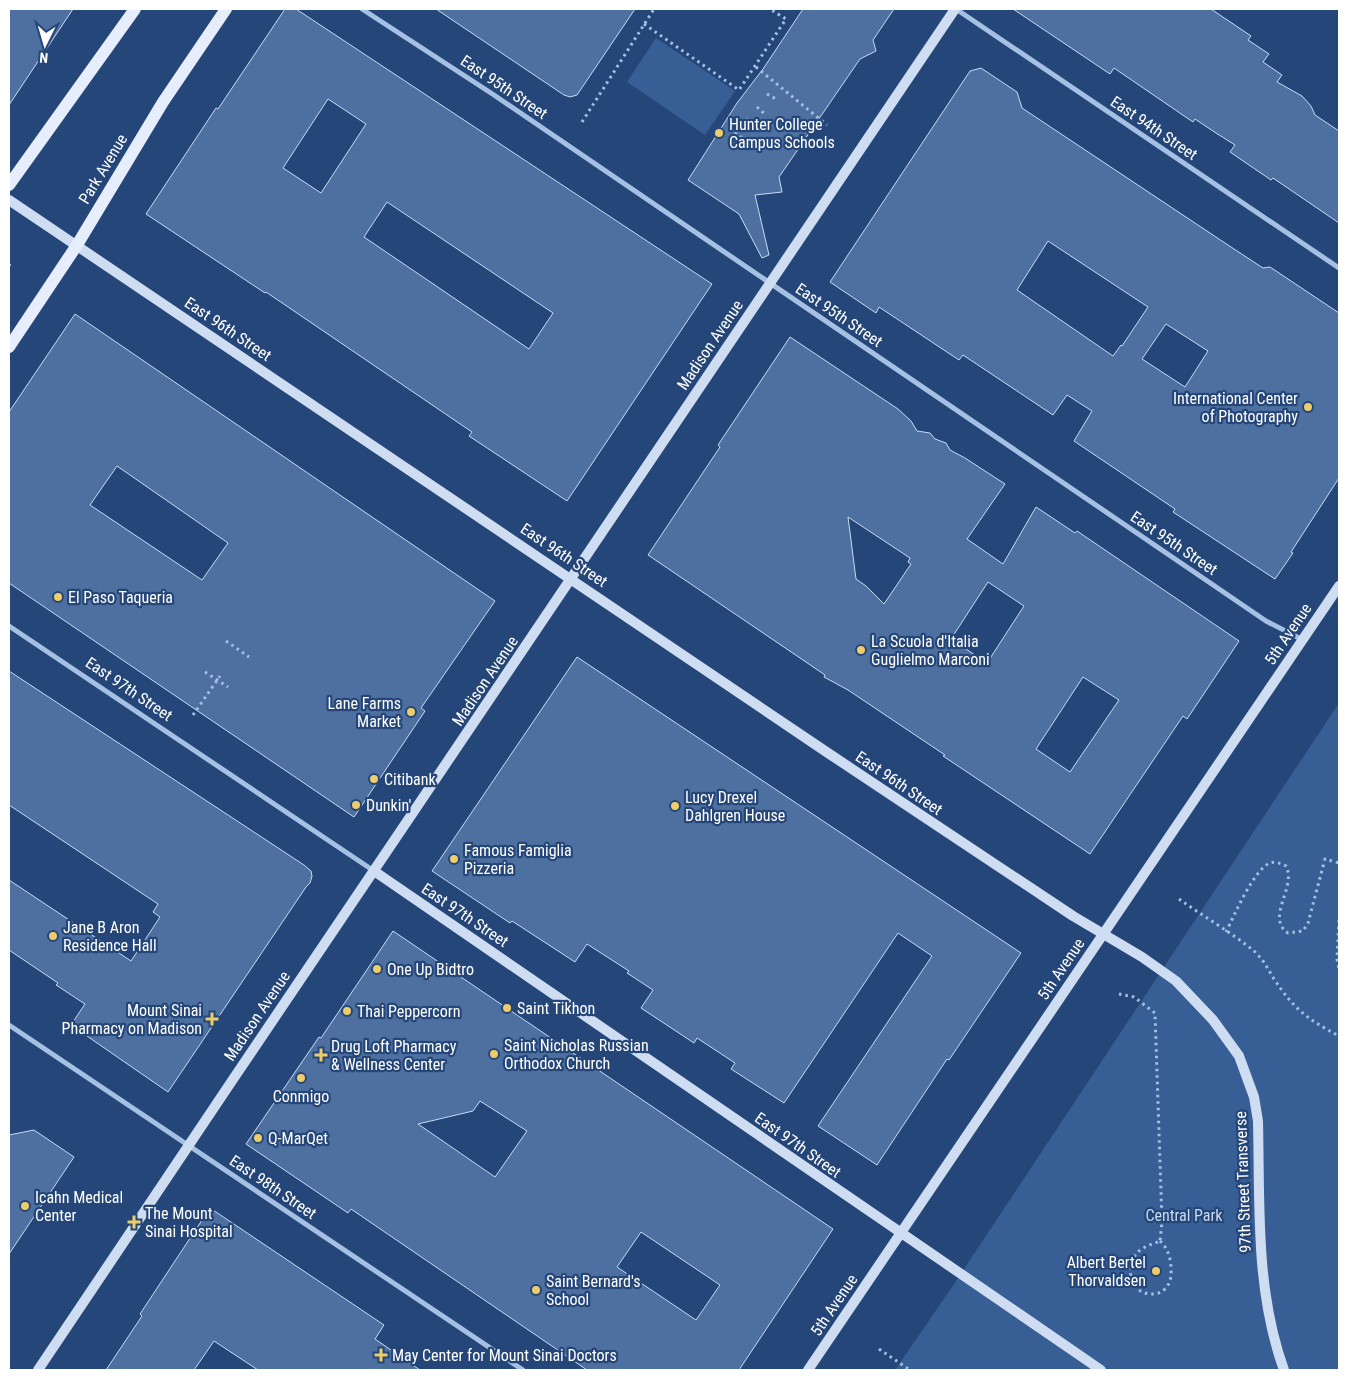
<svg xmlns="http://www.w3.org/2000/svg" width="1348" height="1379" font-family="'Roboto Condensed',sans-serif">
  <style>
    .green { fill: #385f95 }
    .building { fill: #4d70a1; stroke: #c9daf3; fill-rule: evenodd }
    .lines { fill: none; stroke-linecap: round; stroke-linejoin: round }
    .path { stroke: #a6c0e3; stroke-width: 3; stroke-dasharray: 2.5 4; stroke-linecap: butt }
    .minor { stroke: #a6c0e3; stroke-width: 5 }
    .secondary { stroke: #cfddf3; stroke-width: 10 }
    .primary { stroke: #e6edfc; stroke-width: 12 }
    .poi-dot { fill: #edcc6b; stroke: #254678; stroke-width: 2 }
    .labels { text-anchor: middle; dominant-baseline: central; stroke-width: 4.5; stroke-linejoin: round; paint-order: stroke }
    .street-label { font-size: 16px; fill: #fff; stroke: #254678 }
    .poi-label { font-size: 16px; fill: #fff; stroke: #254678; text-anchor: start }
    .park-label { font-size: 16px; fill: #c9daf3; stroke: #254678 }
  </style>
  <rect width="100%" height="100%" fill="#254678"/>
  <!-- green -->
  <g class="green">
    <polygon points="656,38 735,91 705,135 627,82"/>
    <polygon points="1339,703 1339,1370 895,1370 950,1290"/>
  </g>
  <!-- building -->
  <g class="building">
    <polygon points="9,9 73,9 9,105"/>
    <path d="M 285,9 L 296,9 L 712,284 L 567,501 L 469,436 L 472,432 L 266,292 L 265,293 L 146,214 L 216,108 L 218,109 ZM 328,99 L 366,124 L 321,193 L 283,168 ZM 387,202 L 553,313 L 529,349 L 364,237 Z"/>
    <polygon points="436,9 635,9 577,95 570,97 564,95"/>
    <polygon points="803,9 894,9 873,40 876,51 860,59 779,177 782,192 755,195 769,255 762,258 739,214 688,180 737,103 763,69"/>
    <polygon points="1013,9 1211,9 1251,36 1248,40 1269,54 1263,62 1282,75 1277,82 1302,96 1311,106 1315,115 1339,131 1339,223 1273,178 1271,180 1230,152 1235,145 1216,133 1195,119 1193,122 1114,68 1110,74"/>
    <path d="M 981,68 L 1017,92 L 1022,108 L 1231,247 L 1263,268 L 1270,267 L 1339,313 L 1339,478 L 1291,552 L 1293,553 L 1275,579 L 1173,512 L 1175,509 L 1074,441 L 1092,411 L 1067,395 L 1053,415 L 963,355 L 959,360 L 879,307 L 876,313 L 830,282 L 970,71 ZM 1048,241 L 1148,307 L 1122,346 L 1121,345 L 1113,356 L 1017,290 ZM 1166,324 L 1208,351 L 1185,387 L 1142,359 Z"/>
    <path d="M 75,314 L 495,601 L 421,708 L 425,711 L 354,817 L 9,583 L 9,412 ZM 117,466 L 228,543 L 202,580 L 90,505 Z"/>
    <path d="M 790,337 L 898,409 L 911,421 L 917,431 L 930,433 L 935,439 L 946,443 L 950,450 L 965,458 L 1005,484 L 967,539 L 1003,564 L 1036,507 L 1075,533 L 1077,531 L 1239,641 L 1187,719 L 1183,716 L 1090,854 L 943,756 L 945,755 L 848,690 L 824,677 L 825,675 L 803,660 L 648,555 L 720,447 L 718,445 ZM 848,517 L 910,558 L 908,562 L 911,564 L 884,604 L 866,586 L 856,579 ZM 988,582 L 1024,606 L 987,663 L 951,639 ZM 1083,677 L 1119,700 L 1070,772 L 1036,749 Z"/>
    <polygon points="577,657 1021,953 949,1060 947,1059 877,1165 818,1126 932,956 898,933 784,1103 731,1069 735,1063 697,1038 694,1043 641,1008 653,990 627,973 629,971 587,944 575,962 512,921 510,923 432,871"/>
    <polygon points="9,671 304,865 311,871 312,876 310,883 306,887 168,1092 71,1025 85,1004 56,985 58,983 9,950 9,880 131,961 160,917 153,912 158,904 9,805"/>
    <path d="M 393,931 L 833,1229 L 739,1370 L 587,1370 L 351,1209 L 348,1213 L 246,1144 L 319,1037 L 321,1038 ZM 480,1101 L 527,1131 L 495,1177 L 418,1124 L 473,1111 ZM 641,1232 L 720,1285 L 696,1320 L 617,1267 Z"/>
    <polygon points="34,1130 74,1157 9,1254 9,1135"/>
    <polygon points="210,1208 384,1325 375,1339 420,1370 258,1370 214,1341 194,1370 106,1370 142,1316 140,1314"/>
  </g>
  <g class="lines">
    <!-- path -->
    <g class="path">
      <polyline points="644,24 739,90 786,19 770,9"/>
      <polyline points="756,67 827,125"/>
      <polyline points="767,94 776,99"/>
      <polyline points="757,107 766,115"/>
      <polyline points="746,119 759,130"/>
      <polyline points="582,122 654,9"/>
      <polyline points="735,132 748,143"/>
      <polyline points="9,266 10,263"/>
      <polyline points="226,641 249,657"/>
      <polyline points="205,672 228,687"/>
      <polyline points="193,715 220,676"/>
      <path d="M 1179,899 C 1203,916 1232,933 1254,951 C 1263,959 1268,969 1274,979 C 1294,1009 1307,1019 1339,1036"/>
      <polyline points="1339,920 1337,959 1339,969"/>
      <path d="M 1226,932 C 1234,916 1254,869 1270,863 C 1276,861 1281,864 1286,866 C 1297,887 1265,918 1288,933 L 1303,931 L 1308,923 L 1325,859 L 1339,863"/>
      <polyline points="1119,994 1134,997 1155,1013 1162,1222 1160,1241"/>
      <path d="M 1160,1241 C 1168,1248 1171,1259 1171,1269 C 1174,1306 1125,1299 1131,1268 C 1132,1261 1134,1255 1139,1251 C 1145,1246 1153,1244 1160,1241 Z"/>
      <polyline points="879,1349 910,1370"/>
    </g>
    <!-- minor -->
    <g class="minor">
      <polyline points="362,9 494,95 1266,621 1303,640"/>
      <polyline points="956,9 1339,268"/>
      <polyline points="9,626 374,871"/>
      <polyline points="9,1025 523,1370"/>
    </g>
    <!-- secondary -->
    <g class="secondary">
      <path d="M 9,200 L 828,753 L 1073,916 L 1142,957 L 1176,981 L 1213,1020 L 1239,1056 L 1254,1097 L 1258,1121 C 1260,1205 1255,1290 1284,1370"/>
      <polyline points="374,871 1101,1370"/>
      <path d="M 38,1370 C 342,915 651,463 955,9"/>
      <polyline points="808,1370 1339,586"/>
    </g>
    <!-- primary -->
    <g class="primary">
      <polyline points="9,185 135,9"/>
      <polyline points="9,347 77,245 163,102 226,9"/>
    </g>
  </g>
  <!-- markers -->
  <g class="poi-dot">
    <circle cx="719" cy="133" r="5"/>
    <circle cx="1308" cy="407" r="5"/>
    <circle cx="58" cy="597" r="5"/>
    <circle cx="861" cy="650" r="5"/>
    <circle cx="411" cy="712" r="5"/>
    <circle cx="374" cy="779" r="5"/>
    <circle cx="356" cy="805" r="5"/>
    <circle cx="675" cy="806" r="5"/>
    <circle cx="454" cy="859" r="5"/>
    <circle cx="53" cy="936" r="5"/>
    <circle cx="377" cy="969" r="5"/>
    <circle cx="507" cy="1008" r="5"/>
    <circle cx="347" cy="1011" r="5"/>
    <path d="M209.5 1011.5h5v5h5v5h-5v5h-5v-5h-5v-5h5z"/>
    <circle cx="494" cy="1054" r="5"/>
    <path d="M318.5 1047.5h5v5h5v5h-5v5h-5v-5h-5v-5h5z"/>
    <circle cx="301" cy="1078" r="5"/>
    <circle cx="258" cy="1138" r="5"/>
    <circle cx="25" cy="1206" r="5"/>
    <path d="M131.5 1214.5h5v5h5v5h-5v5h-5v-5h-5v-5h5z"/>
    <circle cx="1156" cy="1271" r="5"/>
    <circle cx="536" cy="1290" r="5"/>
    <path d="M378.5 1347.5h5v5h5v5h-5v5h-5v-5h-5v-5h5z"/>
  </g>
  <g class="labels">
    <!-- street labels -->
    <g class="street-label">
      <text transform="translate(504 87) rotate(34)">East 95th Street</text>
      <text transform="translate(1154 128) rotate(34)">East 94th Street</text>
      <text transform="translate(103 169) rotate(-59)">Park Avenue</text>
      <text transform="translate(839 315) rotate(34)">East 95th Street</text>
      <text transform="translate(228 329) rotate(34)">East 96th Street</text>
      <text transform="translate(710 345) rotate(-56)">Madison Avenue</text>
      <text transform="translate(1174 543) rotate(34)">East 95th Street</text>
      <text transform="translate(564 555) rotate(34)">East 96th Street</text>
      <text transform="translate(1288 634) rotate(-56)">5th Avenue</text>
      <text transform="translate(485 681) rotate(-56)">Madison Avenue</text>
      <text transform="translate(129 689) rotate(34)">East 97th Street</text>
      <text transform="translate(899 783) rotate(34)">East 96th Street</text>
      <text transform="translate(465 915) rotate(34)">East 97th Street</text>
      <text transform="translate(1061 969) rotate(-56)">5th Avenue</text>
      <text transform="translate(257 1016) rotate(-56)">Madison Avenue</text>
      <text transform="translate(798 1145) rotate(35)">East 97th Street</text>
      <text transform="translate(1243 1182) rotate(-92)">97th Street Transverse</text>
      <text transform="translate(273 1187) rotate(34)">East 98th Street</text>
      <text transform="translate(834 1305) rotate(-56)">5th Avenue</text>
    </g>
    <!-- poi labels -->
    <g class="poi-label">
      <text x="729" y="124">Hunter College<tspan x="729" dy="18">Campus Schools</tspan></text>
      <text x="1298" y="398" text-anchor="end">International Center<tspan x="1298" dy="18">of Photography</tspan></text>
      <text x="68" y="597">El Paso Taqueria</text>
      <text x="871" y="641">La Scuola d'Italia<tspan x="871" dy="18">Guglielmo Marconi</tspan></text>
      <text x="401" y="703" text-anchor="end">Lane Farms<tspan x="401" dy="18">Market</tspan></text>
      <text x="384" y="779">Citibank</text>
      <text x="685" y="797">Lucy Drexel<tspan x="685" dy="18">Dahlgren House</tspan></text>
      <text x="366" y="805">Dunkin'</text>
      <text x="464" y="850">Famous Famiglia<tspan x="464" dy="18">Pizzeria</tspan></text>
      <text x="63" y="927">Jane B Aron<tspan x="63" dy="18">Residence Hall</tspan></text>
      <text x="387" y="969">One Up Bidtro</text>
      <text x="517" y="1008">Saint Tikhon</text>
      <text x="202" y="1010" text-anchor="end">Mount Sinai<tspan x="202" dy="18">Pharmacy on Madison</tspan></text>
      <text x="357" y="1011">Thai Peppercorn</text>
      <text x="504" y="1045">Saint Nicholas Russian<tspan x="504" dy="18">Orthodox Church</tspan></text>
      <text x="331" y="1046">Drug Loft Pharmacy<tspan x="331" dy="18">&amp; Wellness Center</tspan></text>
      <text x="301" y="1096" text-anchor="middle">Conmigo</text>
      <text x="268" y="1138">Q-MarQet</text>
      <text x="35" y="1197">Icahn Medical<tspan x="35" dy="18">Center</tspan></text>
      <text x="145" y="1213">The Mount<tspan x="145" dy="18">Sinai Hospital</tspan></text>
      <text x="1146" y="1262" text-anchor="end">Albert Bertel<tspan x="1146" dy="18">Thorvaldsen</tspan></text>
      <text x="546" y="1281">Saint Bernard's<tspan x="546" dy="18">School</tspan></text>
      <text x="392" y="1355">May Center for Mount Sinai Doctors</text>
    </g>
    <!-- park labels -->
    <g class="park-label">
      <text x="1184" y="1215">Central Park</text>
    </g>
  </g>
  <!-- border -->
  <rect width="1348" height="1379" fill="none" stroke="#ffffff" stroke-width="20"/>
  <!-- north arrow -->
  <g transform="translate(45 45) rotate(185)" stroke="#254678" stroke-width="4" paint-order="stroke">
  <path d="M0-4L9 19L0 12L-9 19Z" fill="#ffffff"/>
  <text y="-8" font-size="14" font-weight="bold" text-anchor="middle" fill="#ffffff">N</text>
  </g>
</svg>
